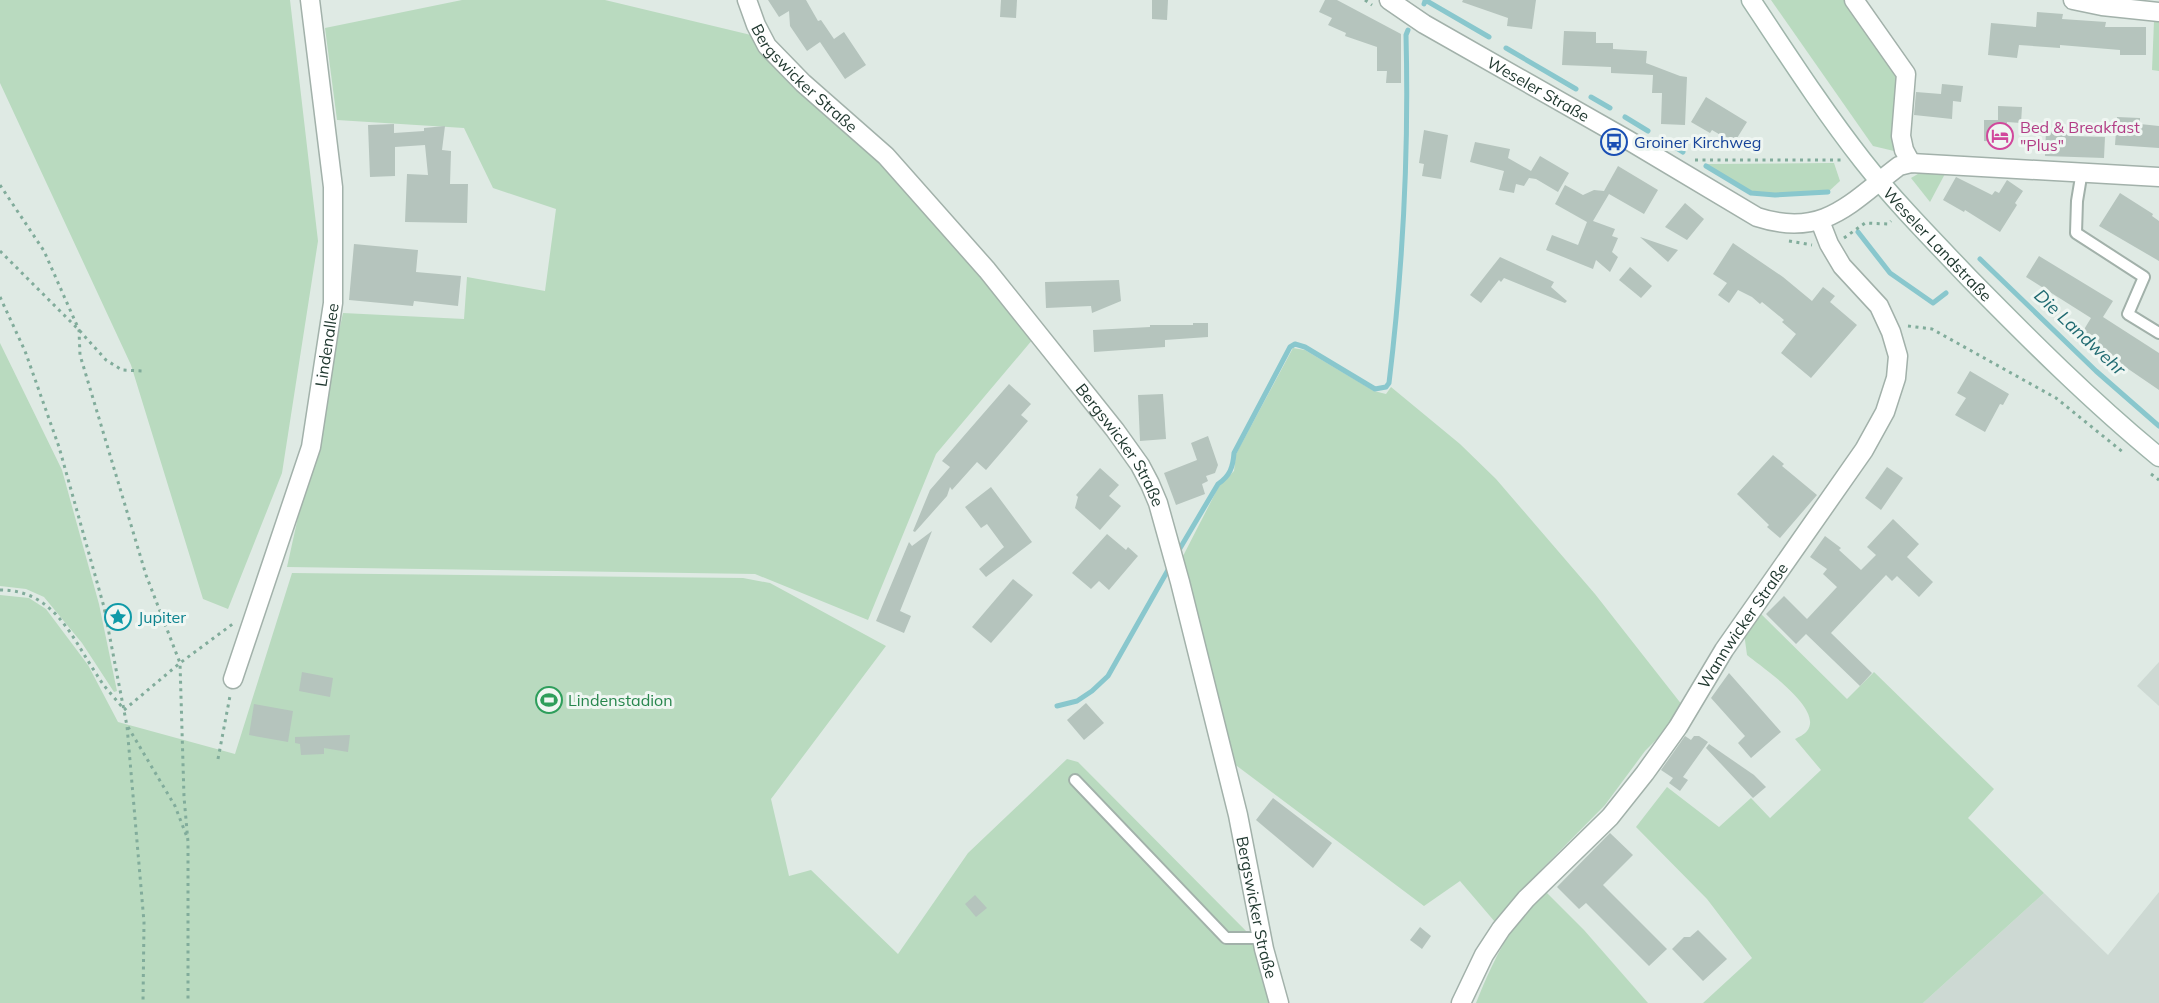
<svg xmlns="http://www.w3.org/2000/svg" width="2159" height="1003" font-family="Mulish,sans-serif">
  <style>
    .built { fill: #cdd9d3 }
    .green { fill: #b9dabf }
    .lines { fill: none; stroke-linecap: round; stroke-linejoin: round }
    .stream { stroke: #89c7cd; stroke-width: 5 }
    .building { fill: #b5c4bd }
    .lane-casing { stroke: #a2b1aa; stroke-width: 14 }
    .street-casing { stroke: #a2b1aa; stroke-width: 21 }
    .secondary-casing { stroke: #9fb5ab; stroke-width: 21 }
    .path { stroke: #81ac9b; stroke-width: 3; stroke-dasharray: 3 4.5; stroke-linecap: butt }
    .lane { stroke: #fff; stroke-width: 10 }
    .street { stroke: #fff; stroke-width: 18 }
    .secondary { stroke: #fff; stroke-width: 18 }
    .labels { text-anchor: middle; dominant-baseline: central; stroke-width: 6; stroke-linejoin: round; paint-order: stroke }
    .street-label { font-size: 16px; fill: #213930; stroke: #eff6f2 }
    .hotel-label { font-size: 16px; fill: #b23c85; stroke: #eff6f2; text-anchor: start }
    .transit-label { font-size: 16px; fill: #164399; stroke: #eff6f2; text-anchor: start }
    .culture-label { font-size: 16px; fill: #0d838f; stroke: #eff6f2; text-anchor: start }
    .leisure-label { font-size: 16px; fill: #27864d; stroke: #eff6f2; text-anchor: start }
    .water-label { font-size: 18px; font-style: italic; fill: #1f6a71; stroke: #eff6f2 }
  </style>
  <rect width="100%" height="100%" fill="#dfeae4"/>
  <!-- built -->
  <g class="built">
    <polygon points="2159,662 2159,706 2137,686"/>
    <polygon points="2159,892 2159,1003 1923,1003 2044,893 2108,955"/>
  </g>
  <!-- green -->
  <g class="green">
    <polygon points="0,0 290,0 318,241 282,473 228,609 203,599 131,365 0,83"/>
    <polygon points="462,0 605,0 751,35 772,65 795,89 873,153 982,273 1033,339 936,454 868,620 755,574 287,567 343,313 464,319 467,277 545,291 556,209 493,188 464,128 337,120 325,28"/>
    <polygon points="1771,0 1849,0 1902,74 1896,148 1894,151 1873,146"/>
    <polygon points="2154,21 2159,21 2159,71 2152,70"/>
    <polygon points="1834,163 1840,181 1827,193 1775,197 1750,194 1705,167 1707,164"/>
    <polygon points="1947,170 1930,202 1911,178 1923,171"/>
    <polygon points="0,343 62,470 99,604 117,691 114,692 82,643 44,597 26,589 0,586"/>
    <polygon points="1293,348 1305,350 1374,391 1386,394 1391,387 1460,444 1496,479 1595,594 1686,710 1645,751 1605,805 1521,890 1501,929 1460,881 1424,906 1233,763 1182,558 1219,486 1234,471 1236,454"/>
    <polygon points="292,573 743,578 770,583 886,646 771,799 789,876 811,870 898,954 968,853 1067,759 1078,762 1255,940 1271,1003 0,1003 0,595 29,598 46,609 88,665 118,722 235,754"/>
    <path d="M 1757,610 L 1847,699 L 1874,672 L 1994,789 L 1968,818 L 2044,893 L 1923,1003 L 1703,1003 L 1752,958 L 1707,899 L 1636,827 L 1667,787 L 1719,827 L 1751,798 L 1770,818 L 1821,770 L 1795,739 C 1799,737 1805,734 1807,731 C 1825,709 1760,666 1747,655 L 1744,633 Z"/>
    <path d="M 1543,889 L 1584,930 L 1648,1003 L 1476,1003 C 1492,962 1512,922 1543,889 Z"/>
  </g>
  <g class="lines">
    <!-- stream -->
    <g class="stream">
      <polyline points="1424,4 1425,1 1427,1 1489,37"/>
      <polyline points="1506,48 1576,89"/>
      <polyline points="1591,97 1610,108"/>
      <polyline points="1625,117 1648,131"/>
      <polyline points="1662,139 1683,152"/>
      <polyline points="1706,166 1751,193 1775,195 1828,192"/>
      <polyline points="1858,232 1890,273 1933,303 1946,293"/>
      <polyline points="1980,259 2096,371 2159,426"/>
      <path d="M 1179,550 L 1218,484 C 1230,476 1233,467 1234,453 L 1290,347 L 1295,344 L 1305,347 L 1375,389 L 1386,387 L 1389,383 C 1403,267 1409,152 1406,35 L 1408,30"/>
      <polyline points="1057,706 1077,701 1092,691 1108,676 1168,570"/>
    </g>
  </g>
  <!-- building -->
  <g class="building">
    <polygon points="768,0 806,0 818,21 821,20 834,39 844,32 866,65 845,79 820,42 807,51 790,26 789,11 779,17"/>
    <polygon points="1001,0 1017,0 1016,18 1000,17"/>
    <polygon points="1152,0 1168,0 1167,20 1152,19"/>
    <polygon points="1325,0 1337,0 1401,34 1401,83 1386,83 1387,71 1377,71 1377,47 1345,36 1346,33 1328,25 1332,18 1319,12"/>
    <polygon points="1463,0 1536,0 1532,29 1507,26 1508,18 1462,2"/>
    <polygon points="2037,12 2063,14 2062,19 2106,22 2105,27 2146,27 2146,55 2120,55 2120,50 2060,45 2060,48 2019,45 2017,58 1988,55 1991,23 2036,27"/>
    <polygon points="1564,31 1596,32 1596,43 1613,43 1613,49 1647,51 1646,63 1680,76 1687,77 1685,125 1661,124 1662,93 1652,93 1653,75 1611,73 1611,67 1562,65"/>
    <polygon points="1942,84 1963,86 1961,102 1953,101 1952,119 1914,115 1916,92 1941,94"/>
    <polygon points="1706,97 1747,122 1734,143 1712,130 1710,133 1691,122"/>
    <polygon points="1998,106 2022,107 2021,123 2007,122 2006,142 1984,141 1984,120 1998,120"/>
    <polygon points="2117,117 2140,118 2140,124 2159,126 2159,148 2115,145"/>
    <polygon points="394,124 394,133 424,131 424,128 445,126 442,150 451,151 450,184 468,184 467,223 405,222 407,174 428,175 425,145 395,147 395,176 370,177 368,125"/>
    <polygon points="1424,130 1448,135 1441,179 1422,176 1424,164 1419,163"/>
    <polygon points="2046,131 2073,132 2072,136 2105,137 2104,158 2045,156"/>
    <polygon points="1475,142 1510,149 1508,158 1531,171 1540,156 1569,173 1558,192 1536,179 1529,178 1524,186 1516,184 1514,193 1499,190 1504,171 1470,162"/>
    <polygon points="1618,166 1658,190 1644,214 1609,194 1593,221 1615,229 1612,236 1618,238 1612,252 1618,257 1610,272 1596,260 1593,269 1546,250 1552,235 1578,245 1587,222 1555,204 1565,185 1583,195 1594,190 1604,191"/>
    <polygon points="1956,177 1992,195 1995,191 1999,193 2007,180 2023,191 2015,203 2017,205 2000,232 1965,210 1964,212 1943,200"/>
    <polygon points="2120,193 2153,214 2152,216 2159,221 2159,261 2099,226"/>
    <polygon points="1685,203 1704,219 1687,240 1665,227"/>
    <polygon points="1640,237 1678,250 1668,262"/>
    <polygon points="1733,243 1783,277 1812,301 1823,287 1835,296 1830,302 1857,325 1811,378 1781,353 1796,334 1782,322 1784,320 1762,302 1760,304 1752,297 1738,290 1729,303 1718,295 1727,283 1713,274"/>
    <polygon points="354,244 418,250 416,272 461,276 458,306 414,301 413,306 349,300"/>
    <polygon points="2039,256 2113,301 2103,317 2159,353 2159,390 2080,336 2091,318 2026,277"/>
    <polygon points="1500,257 1554,282 1551,287 1567,301 1565,303 1504,278 1501,282 1499,280 1481,303 1470,295"/>
    <polygon points="1630,267 1652,286 1641,298 1619,280"/>
    <polygon points="1119,280 1121,301 1092,313 1091,306 1046,308 1045,282"/>
    <polygon points="1193,323 1208,323 1208,337 1165,340 1165,347 1094,352 1093,330 1150,327 1150,325 1193,325"/>
    <polygon points="1970,371 2009,394 2003,405 2000,404 1985,432 1955,415 1966,398 1957,393"/>
    <polygon points="1009,384 1031,404 1021,415 1028,421 986,470 977,462 952,490 950,487 947,496 915,532 913,531 930,490 950,467 942,461"/>
    <polygon points="1163,394 1166,439 1140,441 1138,395"/>
    <polygon points="1208,436 1218,465 1215,473 1206,476 1208,481 1202,484 1205,494 1176,505 1164,473 1197,460 1191,443"/>
    <polygon points="1773,455 1784,464 1782,466 1817,495 1780,538 1767,527 1769,525 1737,494"/>
    <polygon points="1887,467 1903,478 1881,510 1865,498"/>
    <polygon points="1100,468 1119,485 1109,496 1121,506 1100,530 1075,508 1078,497 1076,495"/>
    <polygon points="991,487 1032,542 986,577 979,569 1004,547 987,524 981,528 965,507"/>
    <polygon points="1893,519 1919,544 1907,557 1933,582 1919,597 1897,576 1892,581 1886,575 1831,633 1872,673 1860,686 1806,634 1796,644 1766,614 1784,596 1807,619 1837,587 1823,574 1827,569 1810,557 1825,536 1841,548 1839,550 1861,570 1876,555 1867,547"/>
    <polygon points="932,531 900,611 911,616 904,633 876,621 909,542 912,546"/>
    <polygon points="1107,534 1126,550 1128,547 1138,556 1109,590 1099,581 1091,589 1072,573"/>
    <polygon points="1013,579 1033,595 991,643 972,627"/>
    <polygon points="302,672 333,678 330,697 299,691"/>
    <polygon points="1729,673 1781,732 1751,758 1738,743 1745,736 1711,698"/>
    <polygon points="1086,703 1104,723 1084,740 1067,720"/>
    <polygon points="254,704 293,711 288,742 249,735"/>
    <polygon points="350,735 348,752 324,748 324,754 301,755 300,744 295,743 295,737"/>
    <polygon points="1685,736 1691,740 1694,736 1699,736 1708,742 1683,777 1688,780 1680,791 1669,783 1673,778 1661,770"/>
    <polygon points="1709,744 1754,775 1766,787 1753,798 1706,748"/>
    <polygon points="1273,798 1332,843 1313,868 1256,820"/>
    <polygon points="1610,833 1633,855 1603,885 1667,949 1649,966 1586,903 1579,909 1557,887"/>
    <polygon points="975,895 987,908 976,917 965,904"/>
    <polygon points="1420,927 1431,936 1422,949 1410,940"/>
    <polygon points="1698,930 1727,959 1703,981 1672,949 1684,937 1690,937"/>
  </g>
  <g class="lines">
    <defs>
      <g id="lane">
        <polyline points="2082,171 2077,201 2076,233 2144,277 2128,314 2159,333"/>
        <polyline points="1075,780 1226,938 1262,938"/>
      </g>
      <g id="street">
        <path id="s1" d="M 747,0 L 756,25 L 767,46 L 803,83 L 886,156 L 987,270 L 1115,430 L 1140,465 L 1150,484 L 1158,503 L 1180,582 L 1238,815 L 1264,949 L 1279,1003"/>
        <path id="s2" d="M 1389,0 L 1424,24 L 1628,140 L 1757,217 C 1824,239 1851,202 1899,166 L 1911,163 L 2159,177"/>
        <polyline points="1854,0 1906,74 1901,136 1904,150 1911,163"/>
        <polyline points="2073,0 2102,6 2159,12"/>
        <path id="s3" d="M 233,679 L 311,447 L 333,303 L 333,187 L 310,0"/>
        <path id="s4" d="M 1461,1003 L 1484,955 L 1501,929 L 1526,899 L 1610,817 L 1645,773 L 1678,727 L 1724,650 L 1864,450 L 1885,412 L 1896,378 L 1898,356 L 1891,332 L 1879,306 L 1842,266 L 1829,244 L 1820,221"/>
      </g>
      <g id="secondary">
        <path id="s5" d="M 1751,0 C 1787,54 1823,110 1863,161 C 1896,203 1933,240 1970,279 C 2030,340 2092,402 2159,457"/>
      </g>
    </defs>
    <!-- lane casing -->
    <use href="#lane" class="lane-casing"/>
    <!-- street casing -->
    <use href="#street" class="street-casing"/>
    <!-- secondary casing -->
    <use href="#secondary" class="secondary-casing"/>
    <!-- path -->
    <g class="path">
      <polyline points="1365,0 1372,5"/>
      <polyline points="1695,160 1842,160"/>
      <polyline points="0,185 44,251 79,330 80,355 146,575 180,663 184,797 188,842 188,1003"/>
      <polyline points="1844,238 1865,223 1888,224 1891,221"/>
      <polyline points="1789,241 1812,245"/>
      <polyline points="0,251 79,330 106,360 122,370 142,371"/>
      <polyline points="0,297 25,351 59,447 104,607 127,726 144,922 143,1003"/>
      <polyline points="1908,326 1932,329 2056,398 2124,453"/>
      <polyline points="2151,474 2159,480"/>
      <path d="M 0,590 C 54,590 71,636 97,675 C 104,687 114,697 123,708"/>
      <polyline points="124,710 180,663 234,623"/>
      <polyline points="128,727 175,806 187,837"/>
      <polyline points="218,759 230,696"/>
    </g>
    <!-- lane -->
    <use href="#lane" class="lane"/>
    <!-- street -->
    <use href="#street" class="street"/>
    <!-- secondary -->
    <use href="#secondary" class="secondary"/>
  </g>
  <!-- icons -->
  <defs>
    <symbol id="hotel-ring" viewBox="-11 -11 22 22"><circle r="9.5" fill="#eff6f2" stroke="#d1479c" stroke-width="1.5"/><path d="M-6-4.5h1.5V1H6V5H4.5V3h-9V5H-6ZM-4 0a1.8 1.8 0 1 1 3.6 0ZM.5 0V-2.5h3Q6-2.5 6 0Z" fill="#d1479c"/></symbol>
    <symbol id="bus-ring" viewBox="-11 -11 22 22"><circle r="9.5" fill="#eff6f2" stroke="#1a4fb4" stroke-width="1.5"/><path d="M-5-6H5V4H4V6H2V4H-2V6H-4V4H-5ZM-3.5-4V0h7V-4ZM-3.5 1.2v1.5H-2V1.2ZM2 1.2v1.5H3.5V1.2Z" fill="#1a4fb4"/></symbol>
    <symbol id="sight-ring" viewBox="-11 -11 22 22"><circle r="9.5" fill="#eff6f2" stroke="#0f9aa8" stroke-width="1.5"/><path d="M0-6L1.8-2.2L6-1.7L2.9 1.2L3.7 5.4L0 3.3L-3.7 5.4L-2.9 1.2L-6-1.7L-1.8-2.2Z" fill="#0f9aa8"/></symbol>
    <symbol id="stadium-ring" viewBox="-11 -11 22 22"><circle r="9.5" fill="#eff6f2" stroke="#2e9e5b" stroke-width="1.5"/><path d="M0-5a6.5 5 0 1 0 0 10a6.5 5 0 1 0 0-10ZM-3.5-1.8h7v3.6h-7Z" fill="#2e9e5b"/></symbol>
  </defs>
  <g fill-rule="evenodd">
    <use href="#hotel-ring" x="1985" y="121" width="30" height="30"/>
    <use href="#bus-ring" x="1599" y="127" width="30" height="30"/>
    <use href="#sight-ring" x="103" y="602" width="30" height="30"/>
    <use href="#stadium-ring" x="534" y="685" width="30" height="30"/>
  </g>
  <g class="labels">
    <!-- street labels -->
    <g class="street-label">
      <text stroke="none"><textPath href="#s1" startOffset="99">Bergswicker Straße</textPath></text>
      <text stroke="none"><textPath href="#s2" startOffset="174">Weseler Straße</textPath></text>
      <text stroke="none"><textPath href="#s5" startOffset="308">Weseler Landstraße</textPath></text>
      <text stroke="none"><textPath href="#s3" startOffset="348">Lindenallee</textPath></text>
      <text stroke="none"><textPath href="#s1" startOffset="585">Bergswicker Straße</textPath></text>
      <text stroke="none"><textPath href="#s4" startOffset="474">Wannwicker Straße</textPath></text>
      <text stroke="none"><textPath href="#s1" startOffset="1071">Bergswicker Straße</textPath></text>
    </g>
    <!-- hotel labels -->
    <g class="hotel-label">
      <text x="2020" y="127">Bed &amp; Breakfast<tspan x="2020" dy="18">"Plus"</tspan></text>
    </g>
    <!-- transit labels -->
    <g class="transit-label">
      <text x="1634" y="142">Groiner Kirchweg</text>
    </g>
    <!-- culture labels -->
    <g class="culture-label">
      <text x="138" y="617">Jupiter</text>
    </g>
    <!-- leisure labels -->
    <g class="leisure-label">
      <text x="568" y="700">Lindenstadion</text>
    </g>
    <!-- water labels -->
    <g class="water-label">
      <text transform="translate(2080 332) rotate(43)">Die Landwehr</text>
    </g>
  </g>
</svg>
